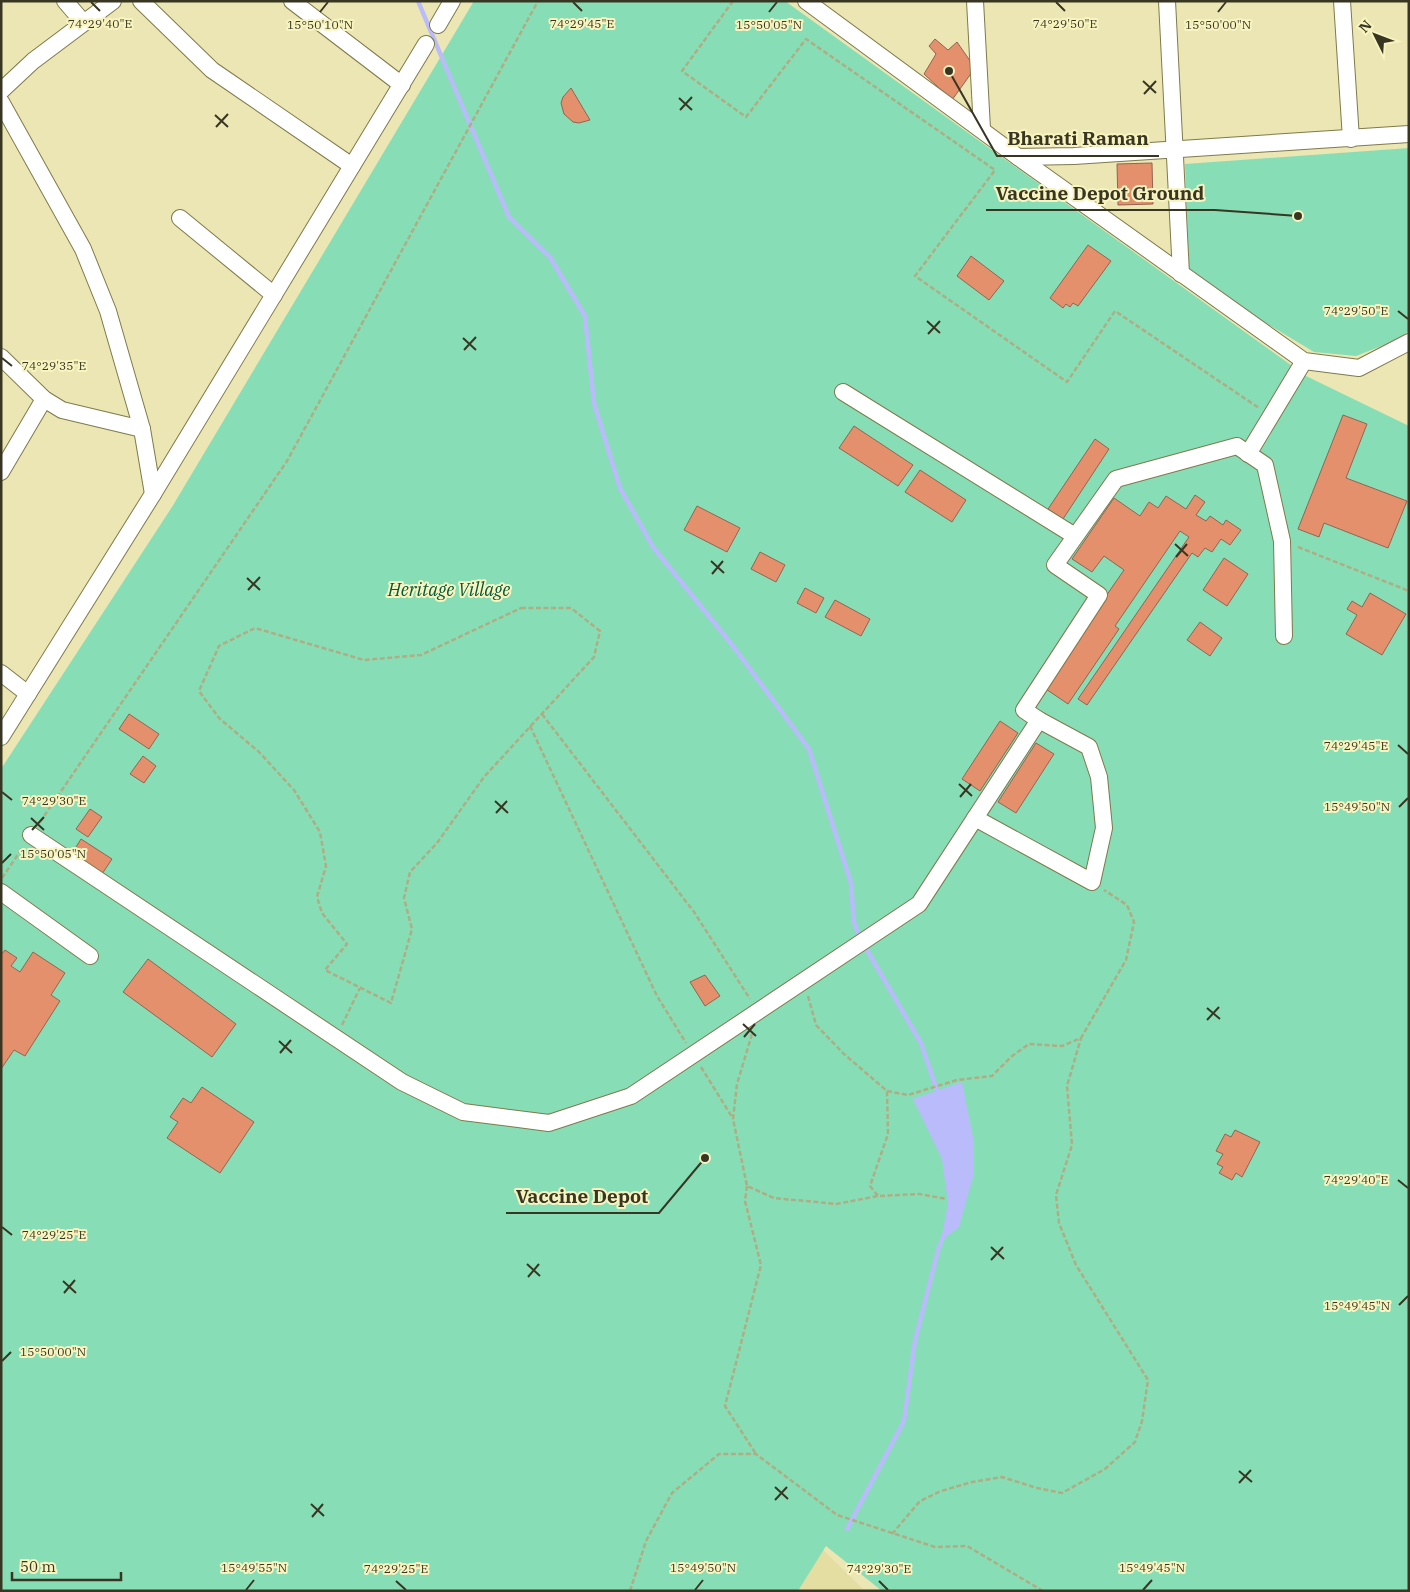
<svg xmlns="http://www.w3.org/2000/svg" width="1410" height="1592" font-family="'IBM Plex Serif',serif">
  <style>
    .built { fill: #e4dea3 }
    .green { fill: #87deb6 }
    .water { fill: #b9bbfb }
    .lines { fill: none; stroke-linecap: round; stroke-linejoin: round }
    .stream { stroke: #b9bbfb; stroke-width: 4.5 }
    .building { fill: #e4906d; stroke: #926451 }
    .minor-casing { stroke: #7f7a4b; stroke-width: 18 }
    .path { stroke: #b0ac83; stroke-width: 2.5; stroke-dasharray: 5 2.5; stroke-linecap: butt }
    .minor { stroke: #fff; stroke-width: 16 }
    .ticks { fill: none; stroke: #383622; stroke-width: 2 }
    .labels { text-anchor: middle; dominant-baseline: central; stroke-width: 4; stroke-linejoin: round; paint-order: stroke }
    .park-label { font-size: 18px; font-style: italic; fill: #05583c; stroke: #f8f4c0 }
    .ticks-label { font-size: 12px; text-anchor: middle; fill: #383622; stroke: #f8f4c0; stroke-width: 4; stroke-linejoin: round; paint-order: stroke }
    .leader { fill: none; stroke: #383622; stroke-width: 2 }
    .callout-dot { fill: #383622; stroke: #f8f4c0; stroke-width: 2 }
    .callout-label { font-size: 19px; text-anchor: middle; font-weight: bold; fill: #383622; stroke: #f8f4c0; stroke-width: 4; stroke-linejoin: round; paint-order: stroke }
  </style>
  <rect width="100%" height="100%" fill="#ebe6b3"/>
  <!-- built -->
  <polygon class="built" points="818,1545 865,1591 785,1591"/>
  <!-- green -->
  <g class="green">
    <polygon points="474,1 785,1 1306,376 1409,426 1409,1591 882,1591 826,1546 798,1591 1,1591 1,769 172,507"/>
    <polygon points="1409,148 1409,331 1397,340 1356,356 1314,352 1251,314 1189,269 1185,164"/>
  </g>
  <!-- water -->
  <polygon class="water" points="962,1082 974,1142 974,1174 959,1227 941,1241 948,1203 942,1159 913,1099"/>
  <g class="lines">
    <!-- stream -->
    <g class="stream">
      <polyline points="418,1 509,217 550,257 585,316 594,403 620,488 653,547 733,646 809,749 851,883 854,922 860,938"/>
      <polyline points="864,945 921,1043 939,1096"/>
      <polyline points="847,1529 904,1421 915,1341 939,1247 944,1235"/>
    </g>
  </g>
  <!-- building -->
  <g class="building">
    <polygon points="935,39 948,50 957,42 975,68 952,100 924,74 936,54 929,46"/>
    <polygon points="571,88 590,120 579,123 573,122 564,114 561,103 563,97"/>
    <polygon points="1152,163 1153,204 1118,205 1117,164"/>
    <polygon points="1088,245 1111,261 1078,306 1073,303 1070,307 1066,304 1063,308 1050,298"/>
    <polygon points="971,256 1004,281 989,300 957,276"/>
    <polygon points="1343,415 1367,424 1346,478 1407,501 1388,548 1324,523 1319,537 1298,529"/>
    <polygon points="854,426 913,465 898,486 839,448"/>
    <polygon points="1095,439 1109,449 1063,519 1048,509"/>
    <polygon points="920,470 966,500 952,522 905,492"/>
    <polygon points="1195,495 1205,502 1196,515 1206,521 1210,516 1223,525 1226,520 1241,530 1230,545 1221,539 1212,552 1205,548 1198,557 1192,553 1087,705 1078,699 1189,537 1180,531 1115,626 1119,629 1068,704 1043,687 1124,570 1104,556 1092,572 1072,559 1114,498 1140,516 1149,502 1158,508 1166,496 1186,509"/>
    <polygon points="697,506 740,528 727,552 684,530"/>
    <polygon points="760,552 785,565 776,582 751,569"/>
    <polygon points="1224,558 1248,574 1227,606 1203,590"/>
    <polygon points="805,588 824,598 816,613 797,603"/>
    <polygon points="1370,593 1406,614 1382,655 1346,634 1357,615 1347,609 1352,601 1362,607"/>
    <polygon points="835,600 870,619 861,636 825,617"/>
    <polygon points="1200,622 1222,638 1210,656 1187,640"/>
    <polygon points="129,714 159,734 149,749 119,729"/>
    <polygon points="1000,721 1018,733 980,791 962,779"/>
    <polygon points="1036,743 1054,754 1016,813 998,802"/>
    <polygon points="143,756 156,766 144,783 130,774"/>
    <polygon points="90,809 102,817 88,837 76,829"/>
    <polygon points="81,839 112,859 102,874 71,855"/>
    <polygon points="5,950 17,958 11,966 20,972 33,952 65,973 51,995 60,1001 25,1056 14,1050 1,1069 1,955"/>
    <polygon points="148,959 236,1024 212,1057 123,992"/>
    <polygon points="705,975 720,996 705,1006 690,982"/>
    <polygon points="202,1087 254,1122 220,1173 167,1138 178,1122 170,1117 183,1098 191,1103"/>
    <polygon points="1235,1130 1260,1142 1242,1177 1236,1173 1232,1180 1219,1173 1223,1167 1217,1164 1223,1154 1216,1151 1225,1134 1231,1137"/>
  </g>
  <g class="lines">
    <defs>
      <g id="minor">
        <polyline points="65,1 83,22"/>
        <polyline points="141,1 212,70 352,166"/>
        <polyline points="292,1 402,85"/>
        <polyline points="806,1 1018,157 1304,361 1359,368 1409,342"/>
        <polyline points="975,1 982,129"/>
        <polyline points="1167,1 1181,274"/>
        <polyline points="1342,1 1351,139"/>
        <polyline points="438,25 452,1"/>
        <polyline points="1,91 33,61 113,1"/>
        <polyline points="1,102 83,249 108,311 142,429 153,494"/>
        <polyline points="1018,157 1074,156 1409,134"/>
        <polyline points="180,218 274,295"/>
        <polyline points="1,357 44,399 62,410 142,429"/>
        <polyline points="843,392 1075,536"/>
        <polyline points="1248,454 1304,361"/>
        <polyline points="1,472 44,399"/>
        <polyline points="1,673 28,694"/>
        <polyline points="1,737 153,494 426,44"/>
        <polyline points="975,818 1092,882 1104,828 1099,777 1089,747 1039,720"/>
        <polyline points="31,835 402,1082 463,1112 549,1123 631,1096 919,904 1039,720 1024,710 1099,595 1055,565 1116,479 1237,446 1265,465 1282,541 1284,636"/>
        <polyline points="1,892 90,956"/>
      </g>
    </defs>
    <!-- minor casing -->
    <use href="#minor" class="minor-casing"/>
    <!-- path -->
    <g class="path">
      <polyline points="733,1 682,71 746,117 806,39 995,170 915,276 1067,382 1115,311 1259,408"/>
      <polyline points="1298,547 1409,591"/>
      <polygon points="521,608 571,608 600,631 594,657 484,777 437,843 410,872 404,898 412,929 391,1003 325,970 347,944 322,913 317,897 326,866 320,832 294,790 259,752 219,718 199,691 219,646 255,628 364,660 421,655"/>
      <polyline points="542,714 694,912 750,999"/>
      <polyline points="530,726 657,996 686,1043"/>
      <polyline points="40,822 287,461 538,1"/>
      <polyline points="2,878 23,847"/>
      <polyline points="808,996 816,1025 844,1054 887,1091 888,1134 870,1186 878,1196 919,1194 947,1199"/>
      <polyline points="342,1025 360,988"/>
      <polyline points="752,1034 737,1084 733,1119 747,1186 774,1198 836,1204 878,1196"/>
      <polyline points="701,1067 732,1117"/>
      <polyline points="887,1091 908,1095 957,1080 992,1076 1012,1056 1029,1044 1062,1046 1081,1038 1126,960 1134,922 1127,905 1104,890"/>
      <polyline points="747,1186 745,1201 761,1265 725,1406 756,1454"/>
      <polyline points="892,1534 920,1501 941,1491 972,1482 1002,1477 1037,1488 1062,1493 1105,1469 1135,1442 1142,1421 1148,1380 1076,1265 1059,1223 1056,1195 1072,1145 1067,1086 1081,1038"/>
      <polyline points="630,1591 646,1541 672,1493 719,1454 756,1454 837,1515 935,1547 967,1546 1043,1591"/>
    </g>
    <!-- minor -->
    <use href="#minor" class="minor"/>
  </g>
  <!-- ticks -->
  <path class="ticks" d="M 91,2 L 100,11M 573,2 L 582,11M 1056,2 L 1065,11M 320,12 L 328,2M 769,12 L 777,2M 1218,12 L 1226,2M 1143,81 L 1156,93M 1144,94 L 1156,81M 679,98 L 692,110M 680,110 L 692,97M 215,115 L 228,127M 216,127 L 228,114M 1398,311 L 1408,319M 927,321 L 940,333M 928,334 L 940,321M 463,338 L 476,350M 464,350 L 476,337M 2,358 L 12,366M 1175,544 L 1188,556M 1176,557 L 1187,544M 711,561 L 724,573M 712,574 L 723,561M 247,578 L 260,590M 248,590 L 260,577M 1398,745 L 1408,754M 959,784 L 972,796M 2,792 L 12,800M 960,797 L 971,784M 495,801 L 508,813M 1399,807 L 1408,798M 496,813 L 507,801M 31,818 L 44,830M 32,830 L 44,817M 2,863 L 11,854M 1207,1008 L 1220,1019M 1207,1020 L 1219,1007M 743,1024 L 756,1036M 744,1037 L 755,1024M 279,1041 L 292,1053M 280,1053 L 291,1040M 1398,1180 L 1408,1188M 2,1227 L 12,1235M 991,1247 L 1004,1259M 991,1260 L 1003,1247M 527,1264 L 540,1276M 528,1277 L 539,1264M 63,1281 L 76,1293M 64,1293 L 75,1280M 1399,1305 L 1408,1296M 2,1361 L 11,1352M 1239,1471 L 1252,1482M 1239,1483 L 1251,1470M 775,1487 L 788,1499M 775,1500 L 787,1487M 311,1504 L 324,1516M 312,1517 L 323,1504M 396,1581 L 406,1590M 879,1581 L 888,1590M 246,1590 L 254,1580M 695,1590 L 703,1580M 1143,1590 L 1152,1580"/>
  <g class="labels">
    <!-- park labels -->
    <g class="park-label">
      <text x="449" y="589">Heritage Village</text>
    </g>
  </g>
  <g class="ticks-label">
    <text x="100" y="28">74°29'40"E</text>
    <text x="582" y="28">74°29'45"E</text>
    <text x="1065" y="28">74°29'50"E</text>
    <text x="769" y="29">15°50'05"N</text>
    <text x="320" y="29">15°50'10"N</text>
    <text x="1218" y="29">15°50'00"N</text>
    <text x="1356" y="315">74°29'50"E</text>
    <text x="54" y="370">74°29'35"E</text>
    <text x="1356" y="750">74°29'45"E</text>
    <text x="54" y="805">74°29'30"E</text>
    <text x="1357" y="811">15°49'50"N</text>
    <text x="53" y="858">15°50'05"N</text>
    <text x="1356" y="1184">74°29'40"E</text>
    <text x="54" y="1239">74°29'25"E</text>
    <text x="1357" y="1310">15°49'45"N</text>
    <text x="53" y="1356">15°50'00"N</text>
    <text x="254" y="1572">15°49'55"N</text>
    <text x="703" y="1572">15°49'50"N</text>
    <text x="1152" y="1572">15°49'45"N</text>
    <text x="396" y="1573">74°29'25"E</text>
    <text x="879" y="1573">74°29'30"E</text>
  </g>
  <!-- callouts -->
  <path class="leader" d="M949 71L997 156H1159M1298 216L1215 210H986M705 1158L659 1213H506"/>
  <g class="callout-dot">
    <circle cx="949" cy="71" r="5"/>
    <circle cx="1298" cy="216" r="5"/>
    <circle cx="705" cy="1158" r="5"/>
  </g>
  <g class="callout-label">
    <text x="1078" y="145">Bharati Raman</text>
    <text x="1100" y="200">Vaccine Depot Ground</text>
    <text x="582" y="1203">Vaccine Depot</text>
  </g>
  <!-- border -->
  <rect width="1410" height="1592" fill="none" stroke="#383622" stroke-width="5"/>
  <!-- north arrow -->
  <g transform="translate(1375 35) rotate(312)" stroke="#f8f4c0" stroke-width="4" paint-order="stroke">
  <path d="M0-4L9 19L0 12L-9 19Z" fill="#383622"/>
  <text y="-8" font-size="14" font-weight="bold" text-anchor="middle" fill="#383622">N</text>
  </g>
  <!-- scale -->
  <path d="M12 1572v8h109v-8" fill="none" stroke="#383622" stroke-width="2.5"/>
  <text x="20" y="1572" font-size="15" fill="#383622" stroke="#f8f4c0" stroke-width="4" paint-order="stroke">50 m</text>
</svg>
